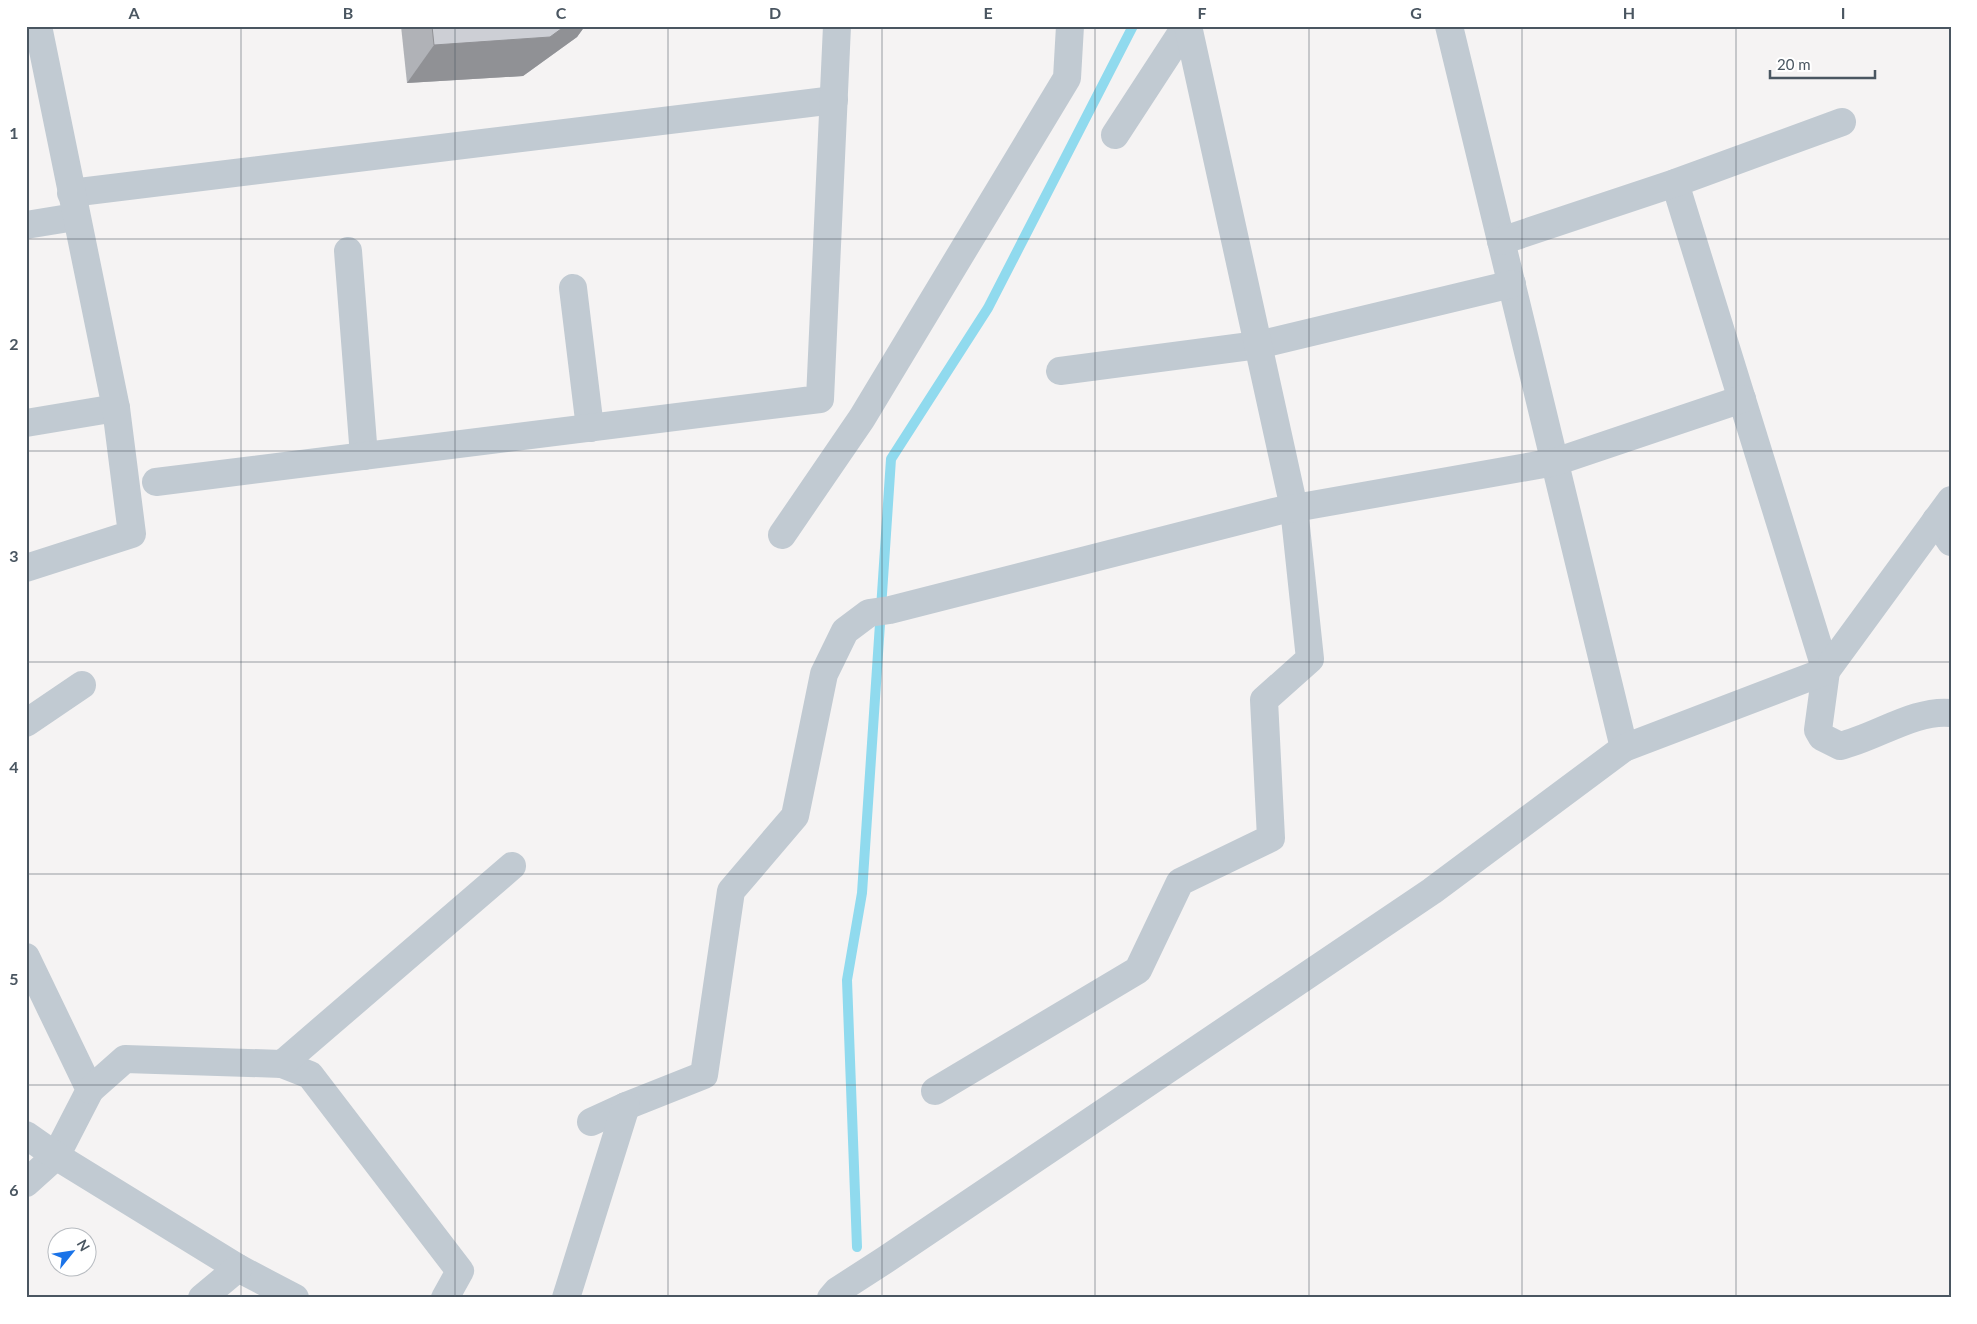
<svg xmlns="http://www.w3.org/2000/svg" width="1977" height="1324" font-family="Lato,sans-serif">
  <style>
    .lines { fill: none; stroke-linecap: round; stroke-linejoin: round }
    .stream { stroke: #90daee; stroke-width: 10 }
    .minor { stroke: #c1cad2; stroke-width: 28 }
    .wall { fill: #b0b2b7 }
    .shaded-wall { fill: #909195 }
    .building { fill: #cdcfd5; stroke: #909195 }
    .grid { fill: none; stroke: #4a5661; stroke-width: 1; stroke-opacity: 0.55 }
    .neatline { fill: none; stroke: #4a5661; stroke-width: 2 }
    .grid-label { font-size: 16px; text-anchor: middle; font-weight: bold; fill: #4a5661 }
  </style>
  <rect width="100%" height="100%" fill="#f5f3f3"/>
  <g class="lines">
    <!-- stream -->
    <polyline class="stream" points="857,1247 847,980 862,893 891,459 988,308 1133,26"/>
    <!-- minor -->
    <g class="minor">
      <polyline points="1449,26 1624,748"/>
      <polyline points="1115,135 1186,26"/>
      <path d="M 1675,183 L 1826,671 L 1818,730 L 1822,737 L 1840,746 C 1875,738 1915,709 1951,713"/>
      <polyline points="71,193 834,100"/>
      <polyline points="26,225 75,217"/>
      <polyline points="1501,241 1675,183 1842,122"/>
      <polyline points="348,251 364,456"/>
      <polyline points="573,288 590,428"/>
      <polyline points="1060,371 1258,345 1512,284"/>
      <polyline points="26,423 116,408"/>
      <polyline points="156,482 820,399 837,26"/>
      <polyline points="1936,520 1951,542"/>
      <polyline points="782,535 862,418 1067,78 1070,26"/>
      <polyline points="26,568 132,534 116,408 38,26"/>
      <polyline points="26,723 82,685"/>
      <polyline points="26,957 90,1090 56,1156 26,1183"/>
      <polyline points="282,1064 310,1075 460,1271 445,1298"/>
      <polyline points="90,1090 125,1059 282,1064 512,866"/>
      <polyline points="935,1091 1138,970 1180,882 1271,838 1264,700 1310,659 1294,508 1188,26"/>
      <polyline points="591,1122 626,1106 704,1075 731,891 795,816 824,674 845,631 869,613 890,610 1278,511 1555,462 1742,399"/>
      <polyline points="26,1135 56,1156 238,1268 295,1298"/>
      <polyline points="202,1298 238,1268"/>
      <polyline points="566,1298 626,1106"/>
      <polyline points="831,1298 837,1291 885,1260 1432,891 1624,748 1826,671 1951,500"/>
    </g>
  </g>
  <!-- wall -->
  <polygon class="wall" points="401,26 585,26 577,37 523,76 407,83"/>
  <!-- shaded-wall -->
  <polygon class="shaded-wall" points="565,26 585,26 577,37 523,76 407,83 434,45"/>
  <!-- building -->
  <polygon class="building" points="432,26 565,26 550,37 434,45"/>
  <!-- grid -->
  <path class="grid" d="M 241,26 L 241,1298M 455,26 L 455,1298M 668,26 L 668,1298M 882,26 L 882,1298M 1095,26 L 1095,1298M 1309,26 L 1309,1298M 1522,26 L 1522,1298M 1736,26 L 1736,1298M 26,239 L 1951,239M 26,451 L 1951,451M 26,662 L 1951,662M 26,874 L 1951,874M 26,1085 L 1951,1085"/>
  <!-- border -->
  <rect width="1977" height="1324" fill="none" stroke="#ffffff" stroke-width="55"/>
  <!-- north arrow -->
  <g transform="translate(72 1252) rotate(60)"><circle r="24" fill="#ffffff" stroke="#b7bbc0"/>
  <path d="M0-4L9 19L0 12L-9 19Z" fill="#1a73e8"/>
  <text y="-8" font-size="14" font-weight="bold" text-anchor="middle" fill="#4a5661">N</text>
  </g>
  <!-- scale -->
  <path d="M1770 70v8h105v-8" fill="none" stroke="#4a5661" stroke-width="2.5"/>
  <text x="1777" y="70" font-size="15" fill="#4a5661" stroke="#ffffff" stroke-width="4" paint-order="stroke">20 m</text>
  <rect x="28" y="28" width="1922" height="1268" class="neatline"/>
  <g class="grid-label">
    <text x="134" y="19">A</text>
    <text x="348" y="19">B</text>
    <text x="561" y="19">C</text>
    <text x="775" y="19">D</text>
    <text x="988" y="19">E</text>
    <text x="1202" y="19">F</text>
    <text x="1416" y="19">G</text>
    <text x="1629" y="19">H</text>
    <text x="1843" y="19">I</text>
    <text x="14" y="139">1</text>
    <text x="14" y="350">2</text>
    <text x="14" y="562">3</text>
    <text x="14" y="773">4</text>
    <text x="14" y="985">5</text>
    <text x="14" y="1196">6</text>
  </g>
</svg>
